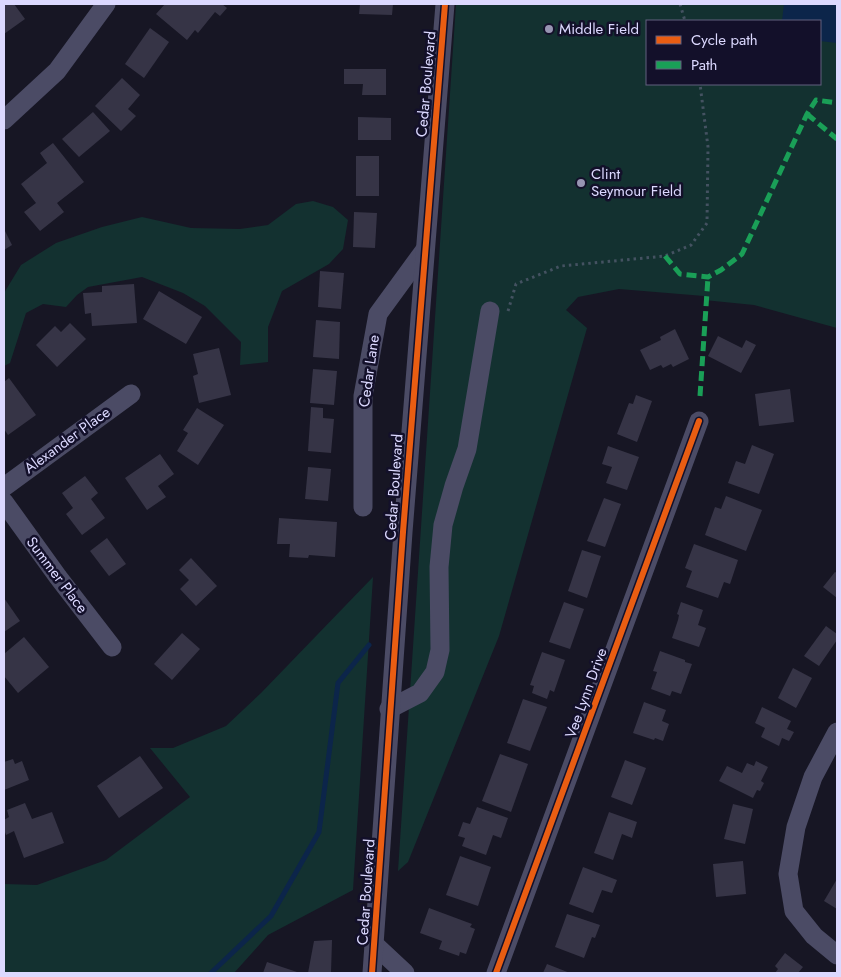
<svg xmlns="http://www.w3.org/2000/svg" width="841" height="977" font-family="Jost,sans-serif">
  <style>
    .green { fill: #133130; fill-rule: evenodd }
    .water { fill: #0c254a }
    .lines { fill: none; stroke-linecap: round; stroke-linejoin: round }
    .stream { stroke: #0c254a; stroke-width: 5 }
    .building { fill: #363446 }
    .path { stroke: #445261; stroke-width: 3; stroke-dasharray: 2.5 4; stroke-linecap: butt }
    .minor { stroke: #4b4b65; stroke-width: 19 }
    .quiet { stroke: #1a9f57; stroke-width: 5; stroke-dasharray: 10 5; stroke-linecap: butt }
    .cycleway-casing { stroke: #13102a; stroke-width: 9 }
    .cycleway { stroke: #e95d12; stroke-width: 6 }
    .poi-dot { fill: #9795b2; stroke: #13102a; stroke-width: 2 }
    .labels { text-anchor: middle; dominant-baseline: central; stroke-width: 5; stroke-linejoin: round; paint-order: stroke }
    .poi-label { font-size: 15px; fill: #dcd9ff; stroke: #13102a; text-anchor: start }
    .street-label { font-size: 15px; fill: #dcd9ff; stroke: #13102a }
  </style>
  <rect width="100%" height="100%" fill="#171624"/>
  <!-- green -->
  <g class="green">
    <path d="M 456,4 L 837,4 L 837,328 L 754,305 L 704,300 L 704,296 L 619,289 L 578,297 L 566,310 L 587,328 L 499,636 L 408,862 L 398,871 ZM 647,21 L 820,21 L 820,84 L 647,84 Z"/>
    <polygon points="313,201 333,207 348,220 343,249 329,264 282,291 268,327 268,362 240,365 241,342 205,306 183,293 142,277 88,287 77,295 66,307 43,304 26,313 10,363 4,366 4,293 21,265 56,243 102,227 142,217 191,228 240,229 268,225 296,204"/>
    <polygon points="373,577 353,890 268,935 234,973 4,973 4,884 37,885 106,860 190,797 150,748 173,748 226,726 261,693"/>
  </g>
  <!-- water -->
  <polygon class="water" points="784,4 837,4 837,43 820,41 820,21 782,21"/>
  <g class="lines">
    <!-- stream -->
    <polyline class="stream" points="211,973 271,916 319,832 338,683 369,645"/>
  </g>
  <!-- building -->
  <g class="building">
    <polygon points="4,4 14,4 25,19 4,34"/>
    <polygon points="165,4 222,4 227,8 220,16 215,12 198,33 195,30 187,40 156,14"/>
    <polygon points="360,4 393,4 392,15 359,14"/>
    <polygon points="150,28 169,42 144,78 125,64"/>
    <polygon points="344,69 386,69 386,95 362,95 363,84 344,84"/>
    <polygon points="122,78 140,95 128,109 136,116 121,131 95,106"/>
    <polygon points="93,112 110,131 79,157 62,139"/>
    <polygon points="358,117 391,118 391,140 358,140"/>
    <polygon points="53,143 84,182 57,203 64,212 40,231 24,212 36,203 21,184 47,163 40,153"/>
    <rect x="356" y="156" width="23" height="40"/>
    <polygon points="354,212 377,213 375,248 353,247"/>
    <polygon points="4,229 12,245 4,250"/>
    <polygon points="320,271 344,273 341,309 318,307"/>
    <polygon points="134,284 137,323 92,326 91,313 85,314 83,293 102,292 102,286"/>
    <polygon points="159,291 202,317 186,344 143,319"/>
    <polygon points="316,320 340,322 339,359 313,357"/>
    <polygon points="70,323 86,339 57,367 36,345 55,326 61,332"/>
    <polygon points="675,329 689,359 673,367 671,364 663,368 661,365 650,370 640,350 661,340 660,337"/>
    <polygon points="718,336 742,348 746,340 756,345 741,373 708,356"/>
    <polygon points="219,348 231,395 199,403 193,376 198,374 193,354"/>
    <polygon points="313,369 337,371 334,405 310,403"/>
    <polygon points="9,378 36,415 8,435 4,429 4,382"/>
    <polygon points="790,389 794,422 759,426 755,394"/>
    <polygon points="636,395 652,401 637,442 617,434 629,403 633,404"/>
    <polygon points="311,407 323,408 323,418 334,419 331,453 308,451"/>
    <polygon points="197,408 224,425 198,465 177,451 188,433 183,430"/>
    <polygon points="752,445 774,454 759,494 728,483 736,461 745,464"/>
    <polygon points="608,446 639,457 627,490 606,483 612,467 602,464"/>
    <polygon points="160,454 174,474 158,486 166,497 147,510 125,478"/>
    <polygon points="308,467 331,469 328,501 305,499"/>
    <polygon points="85,476 98,493 91,499 105,518 82,535 66,514 73,508 62,493"/>
    <polygon points="726,496 762,510 746,551 705,535 715,507 721,509"/>
    <polygon points="604,498 621,504 605,547 587,541"/>
    <polygon points="279,518 337,522 335,557 309,555 308,558 289,557 290,544 277,544"/>
    <polygon points="107,538 126,564 109,576 90,551"/>
    <polygon points="694,544 738,560 730,584 724,582 718,598 686,587 692,571 685,568"/>
    <polygon points="582,550 601,556 587,598 568,591"/>
    <polygon points="191,558 217,586 196,606 180,589 189,580 179,570"/>
    <polygon points="835,572 837,573 837,598 823,587"/>
    <polygon points="4,598 20,621 4,632"/>
    <polygon points="564,602 584,609 570,649 549,642"/>
    <polygon points="681,602 703,610 698,625 706,628 699,647 672,638 678,620 679,615 677,614"/>
    <polygon points="826,626 837,634 837,640 819,666 804,656"/>
    <polygon points="182,633 200,649 172,680 154,664"/>
    <polygon points="24,637 49,667 18,693 4,676 4,654"/>
    <polygon points="660,651 685,660 685,662 692,664 681,694 672,691 670,696 651,689 657,672 653,671"/>
    <polygon points="542,652 565,660 554,692 550,690 547,699 532,693 534,686 530,685"/>
    <polygon points="793,668 812,678 796,708 778,698"/>
    <polygon points="523,699 547,707 530,751 507,743"/>
    <polygon points="644,702 666,710 662,721 669,724 663,741 655,738 654,740 633,733"/>
    <polygon points="762,707 791,721 787,729 794,732 789,741 782,738 779,746 761,737 765,728 755,723"/>
    <polygon points="500,754 528,764 511,812 482,801"/>
    <polygon points="140,756 163,788 119,818 97,786"/>
    <polygon points="13,759 15,764 22,761 29,780 4,790 4,762"/>
    <polygon points="625,760 646,768 632,805 611,797"/>
    <polygon points="756,761 768,767 761,781 764,783 760,791 757,790 753,798 719,781 727,766 742,773 747,763 754,766"/>
    <polygon points="25,803 32,819 52,812 64,843 24,858 14,831 6,835 4,829 4,820 9,817 7,810"/>
    <polygon points="733,804 753,809 745,844 724,839"/>
    <polygon points="477,807 508,818 501,838 493,835 486,855 462,846 465,838 458,836 463,822 470,824"/>
    <polygon points="609,812 637,822 632,838 622,834 613,860 594,853"/>
    <polygon points="460,856 491,867 478,906 446,895"/>
    <polygon points="743,861 746,894 716,897 713,864"/>
    <polygon points="583,867 617,880 612,893 602,890 593,913 569,904"/>
    <polygon points="837,879 837,909 824,901"/>
    <polygon points="429,908 472,924 470,927 475,929 466,954 460,952 459,956 439,949 442,941 420,933"/>
    <polygon points="567,914 600,925 595,938 592,937 584,958 555,947"/>
    <polygon points="332,940 331,973 308,973 314,941"/>
    <polygon points="785,953 803,967 798,973 775,973 778,969 775,966"/>
    <polygon points="267,962 300,973 263,973"/>
    <polygon points="547,964 570,973 543,973"/>
  </g>
  <g class="lines">
    <!-- path -->
    <g class="path">
      <polyline points="680,4 685,21"/>
      <polyline points="508,311 516,284 561,266 665,256 691,245 707,223 708,147 700,84"/>
    </g>
    <!-- minor -->
    <g class="minor">
      <polyline points="4,120 57,71 106,4"/>
      <polyline points="4,487 131,394"/>
      <polyline points="4,502 58,577 112,647"/>
      <polyline points="363,507 363,396 378,314 424,251"/>
      <polyline points="389,709 420,693 435,672 440,650 439,567 443,525 454,486 467,449 490,311"/>
      <polyline points="837,732 813,777 796,827 788,874 794,911 814,936 837,955"/>
      <polyline points="375,945 405,973"/>
      <polyline points="372,973 403,532 445,4"/>
      <polyline points="496,973 699,421"/>
    </g>
    <!-- quiet -->
    <g class="quiet">
      <polyline points="807,114 837,139"/>
      <polyline points="665,256 680,274 708,277 721,270 742,254 807,114 816,100 837,103"/>
      <polyline points="700,396 708,277"/>
    </g>
    <defs>
      <g id="cycleway">
        <polyline points="372,973 403,532 445,4"/>
        <polyline points="496,973 699,421"/>
      </g>
    </defs>
    <!-- cycleway casing -->
    <use href="#cycleway" class="cycleway-casing"/>
    <!-- cycleway -->
    <use href="#cycleway" class="cycleway"/>
  </g>
  <!-- markers -->
  <g class="poi-dot">
    <circle cx="549" cy="29" r="5"/>
    <circle cx="581" cy="183" r="5"/>
  </g>
  <g class="labels">
    <!-- poi labels -->
    <g class="poi-label">
      <text x="559" y="29">Middle Field</text>
      <text x="591" y="174">Clint<tspan x="591" dy="17">Seymour Field</tspan></text>
    </g>
    <!-- street labels -->
    <g class="street-label">
      <text transform="translate(426 84) rotate(-85)">Cedar Boulevard</text>
      <text transform="translate(369 371) rotate(-82)">Cedar Lane</text>
      <text transform="translate(67 440) rotate(-36)">Alexander Place</text>
      <text transform="translate(394 487) rotate(-86)">Cedar Boulevard</text>
      <text transform="translate(57 575) rotate(53)">Summer Place</text>
      <text transform="translate(586 693) rotate(-70)">Vee Lynn Drive</text>
      <text transform="translate(366 892) rotate(-86)">Cedar Boulevard</text>
    </g>
  </g>
  <!-- border -->
  <rect width="841" height="977" fill="none" stroke="#dcd9ff" stroke-width="10"/>
  <!-- legend -->
  <rect x="646" y="20" width="175" height="65" fill="#13102a" stroke="#63607f"/>
  <rect x="656" y="36" width="25" height="8" fill="#e95d12" stroke="#63607f"/>
  <text x="691" y="45" font-size="15" fill="#dcd9ff">Cycle path</text>
  <rect x="656" y="61" width="25" height="8" fill="#1a9f57" stroke="#63607f"/>
  <text x="691" y="70" font-size="15" fill="#dcd9ff">Path</text>
</svg>
